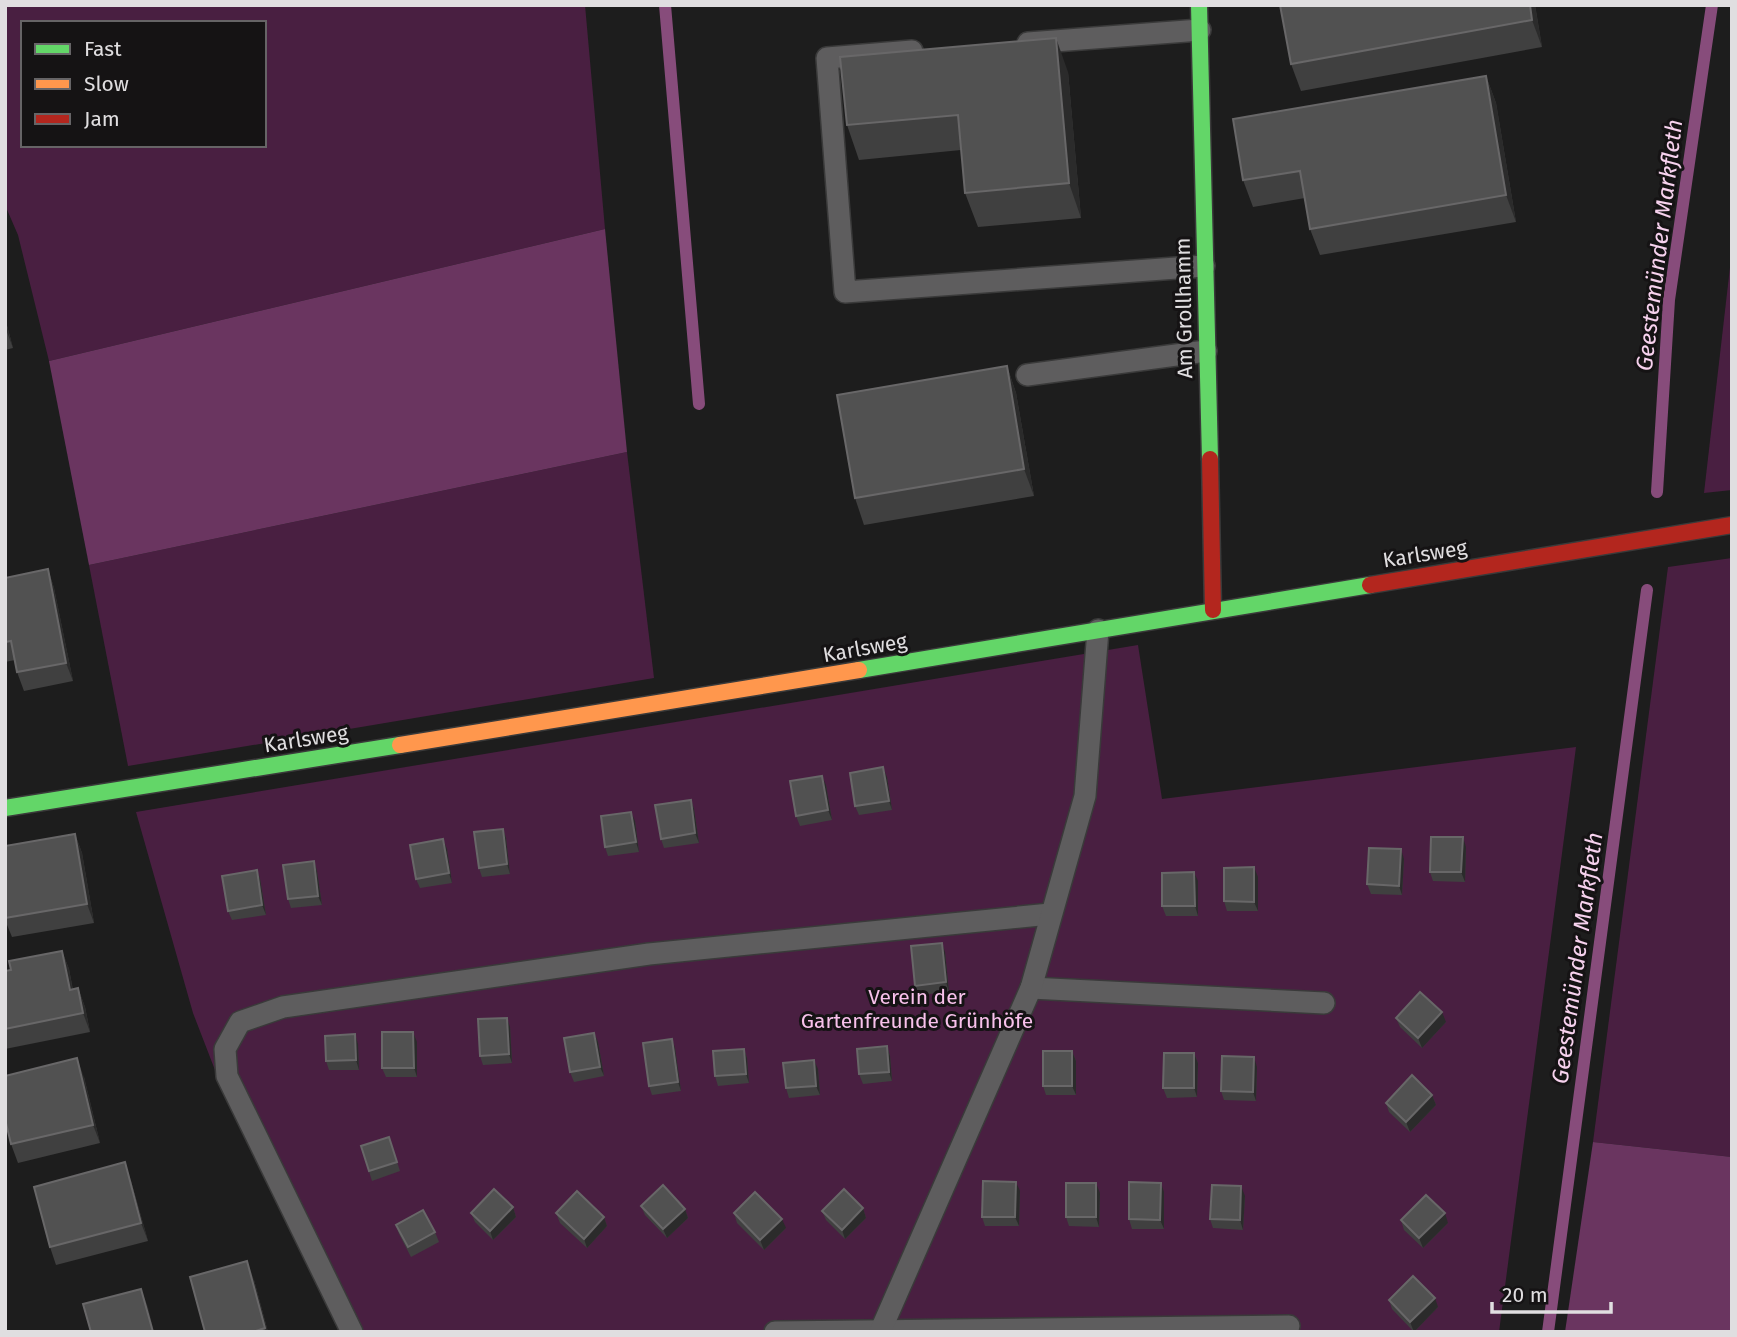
<svg xmlns="http://www.w3.org/2000/svg" width="1737" height="1337" font-family="'Fira Sans',sans-serif">
  <style>
    .green { fill: #491f41; fill-rule: evenodd }
    .forest { fill: #6a3560 }
    .lines { fill: none; stroke-linecap: round; stroke-linejoin: round }
    .stream { stroke: #874c7b; stroke-width: 12 }
    .lane-casing { stroke: #3a3a3a; stroke-width: 24 }
    .fast-casing { stroke: #3a3a3a; stroke-width: 19 }
    .slow-casing { stroke: #3a3a3a; stroke-width: 19 }
    .jam-casing { stroke: #3a3a3a; stroke-width: 19 }
    .lane { stroke: #5e5d5e; stroke-width: 21 }
    .fast { stroke: #63d668; stroke-width: 16 }
    .slow { stroke: #ff974d; stroke-width: 16 }
    .jam { stroke: #b3261e; stroke-width: 16 }
    .wall { fill: #404040 }
    .shaded-wall { fill: #2b2b2b }
    .building { fill: #515151; stroke: #686768; stroke-width: 2 }
    .labels { text-anchor: middle; dominant-baseline: central; stroke-width: 6; stroke-linejoin: round; paint-order: stroke }
    .street-label { font-size: 21px; fill: #e0dee0; stroke: #151314 }
    .park-label { font-size: 21px; fill: #f8c1eb; stroke: #151314 }
    .water-label { font-size: 23px; font-style: italic; fill: #f7d2ee; stroke: #151314 }
  </style>
  <rect width="100%" height="100%" fill="#1d1d1d"/>
  <!-- green -->
  <g class="green">
    <path d="M 5,5 L 585,5 L 605,229 L 49,361 L 18,235 L 5,205 ZM 23,23 L 264,23 L 264,145 L 23,145 Z"/>
    <polygon points="1732,250 1732,490 1704,493"/>
    <polygon points="627,452 654,678 128,766 89,565"/>
    <polygon points="1732,558 1732,1157 1593,1142 1668,567"/>
    <polygon points="1138,645 1162,799 1576,747 1499,1332 340,1332 225,1096 193,1013 136,812"/>
  </g>
  <!-- forest -->
  <g class="forest">
    <polygon points="605,229 627,452 89,565 49,361"/>
    <polygon points="1593,1142 1732,1157 1732,1332 1565,1332"/>
  </g>
  <g class="lines">
    <!-- stream -->
    <g class="stream">
      <polyline points="665,5 699,404"/>
      <polyline points="1657,492 1669,300 1712,5"/>
      <polyline points="1548,1332 1647,590"/>
    </g>
    <defs>
      <g id="lane">
        <polyline points="1028,43 1200,30"/>
        <polyline points="912,51 827,58 845,292 1204,266"/>
        <polyline points="1027,375 1206,351"/>
        <polyline points="1031,988 1324,1003"/>
        <polyline points="352,1332 227,1076 225,1049 240,1022 283,1007 649,954 1050,914"/>
        <polyline points="775,1332 1289,1326"/>
        <polyline points="880,1332 1031,988 1085,796 1098,630"/>
      </g>
      <g id="fast">
        <polyline points="1199,5 1210,459"/>
        <polyline points="859,670 1370,585"/>
        <polyline points="5,808 400,745"/>
      </g>
      <polyline id="slow" points="400,745 859,670"/>
      <g id="jam">
        <polyline points="1210,459 1213,610"/>
        <polyline points="1370,585 1732,525"/>
      </g>
    </defs>
    <!-- lane casing -->
    <use href="#lane" class="lane-casing"/>
    <!-- fast casing -->
    <use href="#fast" class="fast-casing"/>
    <!-- slow casing -->
    <use href="#slow" class="slow-casing"/>
    <!-- jam casing -->
    <use href="#jam" class="jam-casing"/>
    <!-- lane -->
    <use href="#lane" class="lane"/>
    <!-- fast -->
    <use href="#fast" class="fast"/>
    <!-- slow -->
    <use href="#slow" class="slow"/>
    <!-- jam -->
    <use href="#jam" class="jam"/>
  </g>
  <!-- wall -->
  <g class="wall">
    <polygon points="1535,5 1542,47 1301,91 1291,64"/>
    <polygon points="1068,72 1081,218 978,227 965,193 961,150 859,160 847,125"/>
    <polygon points="1486,76 1496,103 1516,222 1320,255 1310,229 1305,198 1253,207 1243,180"/>
    <polygon points="5,318 13,348 5,350"/>
    <polygon points="1007,366 1016,393 1034,496 864,525 855,498"/>
    <polygon points="48,569 54,588 73,681 24,691 17,672 15,660 5,662 5,578"/>
    <polygon points="887,777 892,810 859,815 855,806"/>
    <polygon points="826,785 832,820 800,826 796,816"/>
    <polygon points="691,800 694,809 699,843 664,848 661,839"/>
    <polygon points="635,821 639,852 608,856 605,847"/>
    <polygon points="503,829 506,838 510,874 482,877 479,868"/>
    <polygon points="75,834 82,853 94,923 12,937 5,920 5,846"/>
    <polygon points="1466,847 1465,882 1433,881 1430,872"/>
    <polygon points="447,849 452,883 420,888 416,879"/>
    <polygon points="1404,859 1402,895 1371,894 1367,884"/>
    <polygon points="314,861 317,871 322,905 291,908 288,899"/>
    <polygon points="257,870 260,879 266,915 232,920 228,911"/>
    <polygon points="1258,877 1258,911 1227,911 1224,901"/>
    <polygon points="1198,881 1198,916 1166,916 1162,906"/>
    <polygon points="62,951 69,969 73,990 78,988 85,1007 90,1032 5,1049 5,971"/>
    <polygon points="945,952 949,992 919,995 915,986"/>
    <polygon points="1396,1018 1446,1022 1422,1048 1400,1027"/>
    <polygon points="510,1027 512,1063 483,1065 480,1056"/>
    <polygon points="594,1033 598,1042 604,1076 574,1082 570,1072"/>
    <polygon points="417,1042 417,1077 386,1077 382,1068"/>
    <polygon points="358,1044 359,1070 329,1070 326,1061"/>
    <polygon points="887,1046 890,1056 892,1081 863,1084 859,1074"/>
    <polygon points="675,1048 681,1091 652,1095 649,1086"/>
    <polygon points="744,1049 747,1058 749,1083 718,1086 715,1076"/>
    <polygon points="1072,1051 1076,1061 1076,1095 1046,1095 1043,1086"/>
    <polygon points="1194,1053 1198,1063 1197,1097 1167,1098 1163,1088"/>
    <polygon points="1257,1067 1256,1101 1224,1100 1221,1091"/>
    <polygon points="818,1069 820,1095 789,1098 786,1088"/>
    <polygon points="84,1077 100,1143 18,1163 11,1144"/>
    <polygon points="1432,1095 1436,1105 1410,1132 1389,1112 1386,1103"/>
    <polygon points="389,1137 400,1171 372,1181 361,1146"/>
    <polygon points="131,1181 148,1241 56,1265 50,1247"/>
    <polygon points="1020,1191 1019,1226 985,1226 982,1217"/>
    <polygon points="1164,1192 1164,1229 1132,1229 1129,1219"/>
    <polygon points="1100,1193 1099,1227 1069,1226 1066,1217"/>
    <polygon points="1245,1196 1243,1230 1213,1228 1210,1219"/>
    <polygon points="641,1206 685,1209 688,1218 667,1238 645,1215"/>
    <polygon points="513,1207 516,1217 493,1240 475,1222 471,1213"/>
    <polygon points="863,1208 866,1218 845,1239 826,1220 822,1211"/>
    <polygon points="556,1213 604,1217 607,1226 587,1248 560,1223"/>
    <polygon points="734,1213 786,1228 764,1250 737,1223"/>
    <polygon points="1401,1220 1448,1223 1423,1248 1404,1230"/>
    <polygon points="396,1225 435,1232 439,1242 411,1257 399,1234"/>
    <polygon points="254,1280 268,1332 205,1332"/>
    <polygon points="1389,1300 1438,1307 1414,1332 1392,1309"/>
  </g>
  <!-- shaded-wall -->
  <g class="shaded-wall">
    <polygon points="1530,5 1535,5 1542,47 1532,20"/>
    <polygon points="1056,38 1068,72 1081,218 1069,183"/>
    <polygon points="1486,76 1496,103 1516,222 1506,195"/>
    <polygon points="5,318 13,348 5,327"/>
    <polygon points="1007,366 1016,393 1034,496 1024,469"/>
    <polygon points="48,569 54,588 73,681 66,663"/>
    <polygon points="883,767 887,777 892,810 889,801"/>
    <polygon points="822,776 826,785 832,820 828,810"/>
    <polygon points="691,800 694,809 699,843 695,833"/>
    <polygon points="631,812 635,821 639,852 636,842"/>
    <polygon points="503,829 506,838 510,874 507,864"/>
    <polygon points="75,834 82,853 94,923 87,904"/>
    <polygon points="1463,837 1466,847 1465,882 1461,872"/>
    <polygon points="443,839 447,849 452,883 449,873"/>
    <polygon points="1401,849 1404,859 1402,895 1399,886"/>
    <polygon points="314,861 317,871 322,905 318,896"/>
    <polygon points="1254,867 1258,877 1258,911 1254,902"/>
    <polygon points="257,870 260,879 266,915 262,905"/>
    <polygon points="1194,872 1198,881 1198,916 1195,906"/>
    <polygon points="942,943 945,952 949,992 946,982"/>
    <polygon points="62,951 69,969 76,1009 70,990"/>
    <polygon points="78,988 85,1007 90,1032 83,1013"/>
    <polygon points="1442,1012 1446,1022 1422,1048 1418,1038"/>
    <polygon points="507,1018 510,1027 512,1063 509,1054"/>
    <polygon points="413,1032 417,1042 417,1077 414,1068"/>
    <polygon points="594,1033 598,1042 604,1076 600,1067"/>
    <polygon points="355,1034 358,1044 359,1070 356,1060"/>
    <polygon points="672,1039 675,1048 681,1091 678,1082"/>
    <polygon points="887,1046 890,1056 892,1081 889,1072"/>
    <polygon points="744,1049 747,1058 749,1083 746,1074"/>
    <polygon points="1072,1051 1076,1061 1076,1095 1072,1086"/>
    <polygon points="1194,1053 1198,1063 1197,1097 1194,1088"/>
    <polygon points="1254,1057 1257,1067 1256,1101 1253,1092"/>
    <polygon points="77,1058 84,1077 100,1143 93,1125"/>
    <polygon points="814,1060 818,1069 820,1095 816,1086"/>
    <polygon points="1432,1095 1436,1105 1410,1132 1406,1122"/>
    <polygon points="125,1162 131,1181 148,1241 141,1223"/>
    <polygon points="1016,1182 1020,1191 1019,1226 1015,1217"/>
    <polygon points="1096,1183 1100,1193 1099,1227 1096,1217"/>
    <polygon points="1161,1183 1164,1192 1164,1229 1160,1220"/>
    <polygon points="1241,1186 1245,1196 1243,1230 1240,1220"/>
    <polygon points="513,1207 516,1217 493,1240 490,1231"/>
    <polygon points="863,1208 866,1218 845,1239 842,1230"/>
    <polygon points="685,1209 688,1218 667,1238 663,1229"/>
    <polygon points="1445,1213 1448,1223 1423,1248 1419,1238"/>
    <polygon points="604,1217 607,1226 587,1248 584,1239"/>
    <polygon points="782,1219 786,1228 764,1250 760,1240"/>
    <polygon points="247,1261 254,1280 268,1332 266,1332 265,1328"/>
    <polygon points="141,1289 148,1307 154,1332 153,1332"/>
    <polygon points="1435,1298 1438,1307 1414,1332 1410,1322"/>
  </g>
  <!-- building -->
  <g class="building">
    <polygon points="1280,5 1530,5 1532,20 1291,64"/>
    <polygon points="1056,38 1069,183 965,193 958,115 847,125 840,57"/>
    <polygon points="1486,76 1506,195 1310,229 1300,171 1243,180 1233,119"/>
    <polygon points="1007,366 1024,469 855,498 837,395"/>
    <polygon points="48,569 66,663 17,672 11,641 5,642 5,578"/>
    <polygon points="883,767 889,801 855,806 850,773"/>
    <polygon points="822,776 828,810 796,816 790,781"/>
    <polygon points="691,800 695,833 661,839 655,805"/>
    <polygon points="631,812 636,842 605,847 601,816"/>
    <polygon points="503,829 507,864 479,868 474,832"/>
    <polygon points="75,834 87,904 5,918 5,846"/>
    <polygon points="1431,837 1463,837 1461,872 1430,872"/>
    <polygon points="443,839 449,873 416,879 410,845"/>
    <polygon points="1369,848 1401,849 1399,886 1367,884"/>
    <polygon points="314,861 318,896 288,899 283,865"/>
    <polygon points="1254,867 1254,902 1224,901 1224,868"/>
    <polygon points="257,870 262,905 228,911 222,876"/>
    <polygon points="1194,872 1195,906 1162,906 1162,873"/>
    <polygon points="942,943 946,982 915,986 911,946"/>
    <polygon points="62,951 70,990 78,988 83,1013 5,1029 5,971 11,970 9,961"/>
    <polygon points="1420,992 1442,1012 1418,1038 1396,1018"/>
    <polygon points="507,1018 509,1054 480,1056 478,1019"/>
    <polygon points="382,1032 413,1032 414,1068 382,1068"/>
    <polygon points="594,1033 600,1067 570,1072 564,1038"/>
    <polygon points="355,1034 356,1060 326,1061 325,1036"/>
    <polygon points="672,1039 678,1082 649,1086 643,1043"/>
    <polygon points="887,1046 889,1072 859,1074 857,1049"/>
    <polygon points="744,1049 746,1074 715,1076 713,1051"/>
    <rect x="1043" y="1051" width="29" height="35"/>
    <polygon points="1164,1053 1194,1053 1194,1088 1163,1088"/>
    <polygon points="1222,1056 1254,1057 1253,1092 1221,1091"/>
    <polygon points="77,1058 93,1125 11,1144 5,1119 5,1076"/>
    <polygon points="814,1060 816,1086 786,1088 783,1063"/>
    <polygon points="1412,1075 1432,1095 1406,1122 1386,1103"/>
    <polygon points="389,1137 397,1162 369,1171 361,1146"/>
    <polygon points="125,1162 141,1223 50,1247 34,1187"/>
    <polygon points="983,1181 1016,1182 1015,1217 982,1217"/>
    <polygon points="1129,1182 1161,1183 1160,1220 1129,1219"/>
    <rect x="1066" y="1183" width="30" height="34"/>
    <polygon points="663,1185 685,1209 663,1229 641,1206"/>
    <polygon points="1212,1185 1241,1186 1240,1220 1210,1219"/>
    <polygon points="494,1189 513,1207 490,1231 471,1213"/>
    <polygon points="844,1189 863,1208 842,1230 822,1211"/>
    <polygon points="577,1191 604,1217 584,1239 556,1213"/>
    <polygon points="755,1192 782,1219 760,1240 734,1213"/>
    <polygon points="1426,1195 1445,1213 1419,1238 1401,1220"/>
    <polygon points="423,1210 435,1232 408,1247 396,1225"/>
    <polygon points="247,1261 265,1328 253,1332 205,1332 190,1277"/>
    <polygon points="1413,1276 1435,1298 1410,1322 1389,1300"/>
    <polygon points="141,1289 153,1332 91,1332 83,1304"/>
  </g>
  <g class="labels">
    <!-- street labels -->
    <g class="street-label">
      <text transform="translate(1184 308) rotate(-91)">Am Grollhamm</text>
      <text transform="translate(1425 554) rotate(-9)">Karlsweg</text>
      <text transform="translate(865 648) rotate(-10)">Karlsweg</text>
      <text transform="translate(306 739) rotate(-9)">Karlsweg</text>
    </g>
    <!-- park labels -->
    <g class="park-label">
      <text x="917" y="997">Verein der<tspan x="917" dy="24">Gartenfreunde Grünhöfe</tspan></text>
    </g>
    <!-- water labels -->
    <g class="water-label">
      <text transform="translate(1659 245) rotate(-83)">Geestemünder Markfleth</text>
      <text transform="translate(1577 958) rotate(-82)">Geestemünder Markfleth</text>
    </g>
  </g>
  <!-- border -->
  <rect width="1737" height="1337" fill="none" stroke="#e0dee0" stroke-width="14"/>
  <!-- legend -->
  <rect x="21" y="21" width="245" height="126" fill="#151314" stroke="#666466" stroke-width="2"/>
  <rect x="35" y="44" width="35" height="10" fill="#63d668" stroke="#666466" stroke-width="2"/>
  <text x="84" y="56" font-size="21" fill="#e0dee0">Fast</text>
  <rect x="35" y="79" width="35" height="10" fill="#ff974d" stroke="#666466" stroke-width="2"/>
  <text x="84" y="91" font-size="21" fill="#e0dee0">Slow</text>
  <rect x="35" y="114" width="35" height="10" fill="#b3261e" stroke="#666466" stroke-width="2"/>
  <text x="84" y="126" font-size="21" fill="#e0dee0">Jam</text>
  <!-- scale -->
  <path d="M1492 1302v10h119v-10" fill="none" stroke="#e0dee0" stroke-width="3.5"/>
  <text x="1502" y="1302" font-size="21" fill="#e0dee0" stroke="#151314" stroke-width="5" paint-order="stroke">20 m</text>
</svg>
